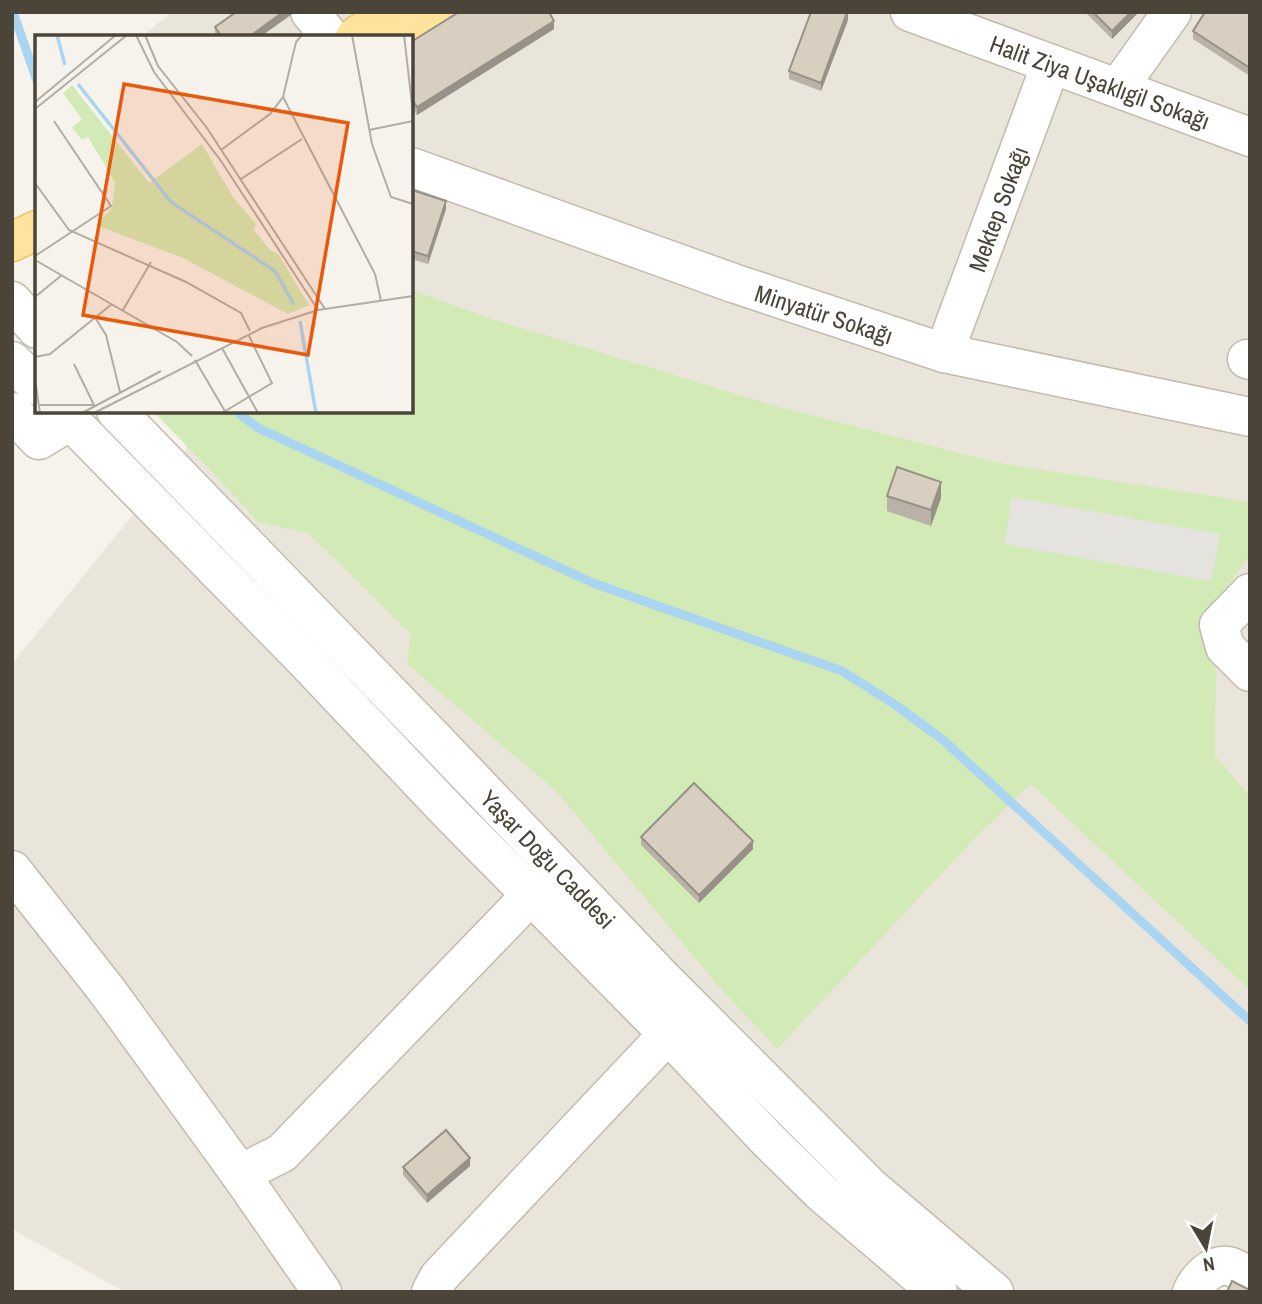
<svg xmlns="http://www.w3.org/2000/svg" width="1262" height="1304" font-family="'Archivo Narrow',sans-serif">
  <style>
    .residential { fill: #eae5da }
    .green { fill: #d2eab5 }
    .parking { fill: #e5e3e0 }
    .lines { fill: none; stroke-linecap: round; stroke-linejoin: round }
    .stream { stroke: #a9d4f2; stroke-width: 9 }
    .minor-casing { stroke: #c2bbae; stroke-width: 41 }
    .major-casing { stroke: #e6c16a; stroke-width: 41 }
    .minor { stroke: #fff; stroke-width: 38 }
    .major { stroke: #ffe39c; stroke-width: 38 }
    .wall { fill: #bab2a6 }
    .shaded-wall { fill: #979187 }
    .building { fill: #d8cfc1; stroke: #979187; stroke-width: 2 }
    .labels { text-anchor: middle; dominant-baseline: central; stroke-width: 7; stroke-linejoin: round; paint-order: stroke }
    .street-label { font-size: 24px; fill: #4b4439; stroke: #fff }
    .inset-river { fill: none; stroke: #a9d4f2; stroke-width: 3.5 }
    .inset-road { fill: none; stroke: #b2ada4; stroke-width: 2 }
    .view { fill: #e8590c; fill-opacity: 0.15; stroke: #e8590c; stroke-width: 3.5 }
    .inset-edge { fill: none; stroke: #4b4439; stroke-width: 3.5 }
  </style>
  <rect width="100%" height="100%" fill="#f6f3ec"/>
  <!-- residential -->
  <polygon class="residential" points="172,12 1250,12 1250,1276 1212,1292 125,1292 12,1229 12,664 217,411 411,411 411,37 141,37"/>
  <!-- green -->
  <polygon class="green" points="411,290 498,321 775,406 998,463 1250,502 1250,554 1207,616 1216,659 1215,756 1250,796 1250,990 1031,784 976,837 777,1049 719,987 557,792 407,664 411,634 308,533 257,522 247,509 153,411 411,411"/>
  <!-- parking -->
  <polygon class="parking" points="1012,497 1220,534 1211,581 1004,544"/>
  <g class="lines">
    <!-- stream -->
    <g class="stream">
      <polyline points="13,12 37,81"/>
      <polyline points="236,411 258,428 593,583 842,671 894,704 942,739 1250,1021"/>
    </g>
    <defs>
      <g id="minor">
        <polyline points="310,12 330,37"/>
        <polyline points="910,12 1250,137"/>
        <polyline points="1118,88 1172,12"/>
        <polyline points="411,167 733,283 944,353 1250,417"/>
        <polyline points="12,301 37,329"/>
        <polyline points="944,353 1051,64"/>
        <polyline points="1247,359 1250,360"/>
        <polyline points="12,361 37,386"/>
        <polyline points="61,411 303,658 451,814 668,1034 767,1139 822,1193 938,1292"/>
        <polyline points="116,411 433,738 660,976 870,1187 994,1292"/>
        <polyline points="12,412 39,440 70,421"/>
        <polyline points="1250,593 1219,625 1225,647 1250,672"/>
        <polyline points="12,870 108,992 240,1174 322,1292"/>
        <polyline points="240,1174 282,1153 531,895"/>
        <polyline points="431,1292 439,1277 668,1034"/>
        <path d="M 1192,1292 C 1198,1279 1211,1264 1228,1266 C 1235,1267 1244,1274 1250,1277"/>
      </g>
      <g id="major">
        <polyline points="355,37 391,12"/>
        <polyline points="400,37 438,12"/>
        <polyline points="12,242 37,230"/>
      </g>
    </defs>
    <!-- minor casing -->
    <use href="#minor" class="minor-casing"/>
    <!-- major casing -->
    <use href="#major" class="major-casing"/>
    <!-- minor -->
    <use href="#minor" class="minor"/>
    <!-- major -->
    <use href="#major" class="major"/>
  </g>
  <!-- wall -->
  <g class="wall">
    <polygon points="292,12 292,14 260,37 217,37 215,35 215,27"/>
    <polygon points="1085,12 1139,12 1112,39"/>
    <polygon points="1250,12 1250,76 1193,39 1193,31"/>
    <polygon points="848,20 821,91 789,79 789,71"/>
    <polygon points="554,29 417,115 411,106 411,42"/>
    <polygon points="411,192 446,209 428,264 411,259"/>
    <polygon points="887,496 941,498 931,526 887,511"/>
    <polygon points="641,837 753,849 699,903 641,845"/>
    <polygon points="470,1166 427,1203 403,1175 403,1167"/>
  </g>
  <!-- shaded-wall -->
  <g class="shaded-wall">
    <polygon points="283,12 292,12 292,14 260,37 249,37"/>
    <polygon points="848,12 848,20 821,91 821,83"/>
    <polygon points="1131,12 1139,12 1112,39 1112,31"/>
    <polygon points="554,21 554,29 417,115 417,107"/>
    <polygon points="446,201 446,209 428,264 428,256"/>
    <polygon points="941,482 941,498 931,526 931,510"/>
    <polygon points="753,841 753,849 699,903 699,895"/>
    <polygon points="470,1158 470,1166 427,1203 427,1195"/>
  </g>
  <!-- building -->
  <g class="building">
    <polygon points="236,12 283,12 249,37 222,37 215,27"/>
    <polygon points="459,12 549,12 554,21 417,107 411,98 411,42"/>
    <polygon points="811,12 847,12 821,83 789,71"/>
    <polygon points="1093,12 1131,12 1112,31"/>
    <polygon points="1205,12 1250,12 1250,68 1193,31"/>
    <polygon points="412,190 446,201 428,256 411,251"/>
    <polygon points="897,467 941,482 931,510 887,496"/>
    <polygon points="694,783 753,841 699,895 641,837"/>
    <polygon points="446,1130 470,1158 427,1195 403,1167"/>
    <polygon points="1232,1281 1250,1290 1250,1292 1227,1292"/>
  </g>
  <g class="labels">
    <!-- street labels -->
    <g class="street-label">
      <text transform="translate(1100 82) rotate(20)">Halit Ziya Uşaklıgil Sokağı</text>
      <text transform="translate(998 209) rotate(-70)">Mektep Sokağı</text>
      <text transform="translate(824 314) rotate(18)">Minyatür Sokağı</text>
      <text transform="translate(548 859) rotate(46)">Yaşar Doğu Caddesi</text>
    </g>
  </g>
  <!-- overview -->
  <g transform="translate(35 35)">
    <rect width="378" height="378" fill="#f6f3ec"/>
    <path d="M 37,50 L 114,148 L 167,109 L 198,162 L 221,189 L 219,195 L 235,215 L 243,219 L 274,270 L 253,279 L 148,223 L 61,190 L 77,173 L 80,147 L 53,102 L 47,105 L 37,93 L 47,84 L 28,58 Z" fill="#d2eab5"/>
    <path class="inset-river" d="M 22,0 L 30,30M 43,49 L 136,167 L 240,236 L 259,270M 265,286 L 281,378"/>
    <path class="inset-road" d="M 101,0 L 119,37 L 186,126 L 283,275M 110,0 L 123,31 L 172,93 L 290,274M 317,0 L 337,109 L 356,162 L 378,169M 369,0 L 378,78M 248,62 L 340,239 L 346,266M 0,67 L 81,0M 0,74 L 92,0M 334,95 L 378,86M 186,115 L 235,79 L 248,62 L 261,7 L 267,0M 206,144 L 267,104M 0,148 L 34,195 L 151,247 L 206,278 L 215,296M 0,221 L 76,171 L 19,86M 0,225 L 142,307 L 157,321M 0,262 L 27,240M 88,275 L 116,227M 61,284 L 71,300 L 85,357M 187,313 L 223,378M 0,322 L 15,319 L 77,269M 160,325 L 191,378M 0,344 L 5,378M 5,370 L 59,370 L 39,329M 47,378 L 126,336M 59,378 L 227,293 L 283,275 L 378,261M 187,378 L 237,348 L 214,301"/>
    <path class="view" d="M 89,49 L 313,88 L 273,320 L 48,280 Z"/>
    <rect width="378" height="378" class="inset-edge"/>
  </g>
  <!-- border -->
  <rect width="1262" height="1304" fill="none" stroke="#4b4439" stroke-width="28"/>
  <!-- north arrow -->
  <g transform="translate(1206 1248) rotate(170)" stroke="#ffffff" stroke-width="5" paint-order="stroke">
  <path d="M0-5L12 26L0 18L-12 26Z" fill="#4b4439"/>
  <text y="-10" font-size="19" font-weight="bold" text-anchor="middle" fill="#4b4439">N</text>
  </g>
</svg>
